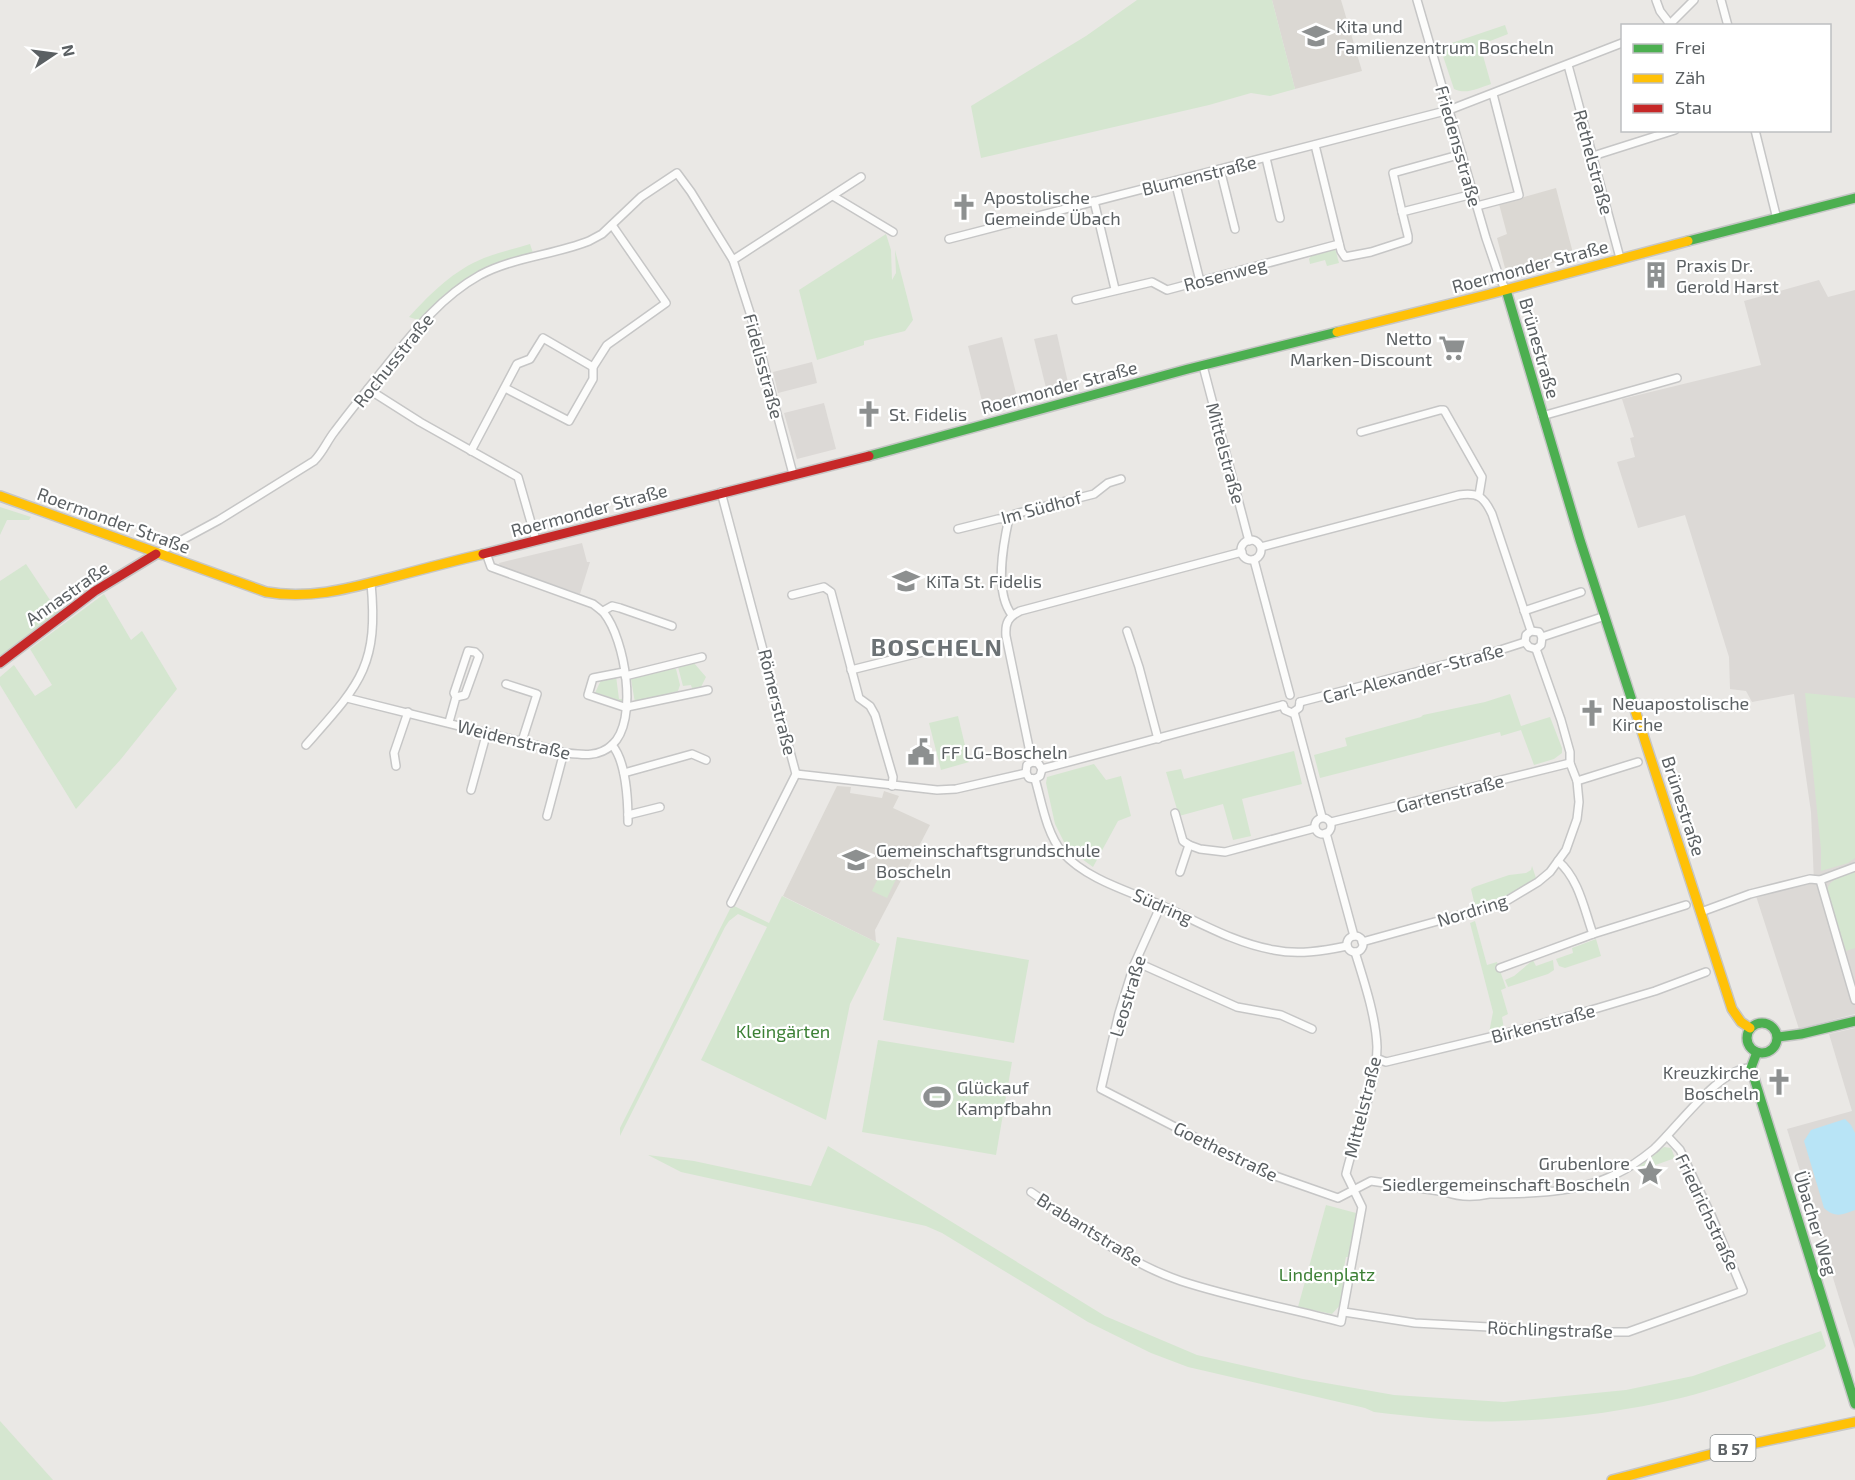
<svg xmlns="http://www.w3.org/2000/svg" width="1855" height="1480" font-family="'Exo 2',sans-serif">
  <style>
    .industrial { fill: #dcd9d6 }
    .education { fill: #dbd8d3 }
    .green { fill: #d5e6d0 }
    .water { fill: #b8e4f6 }
    .lines { fill: none; stroke-linecap: round; stroke-linejoin: round }
    .street-casing { stroke: #c6c6c6; stroke-width: 10 }
    .fast-casing { stroke: #c6c6c6; stroke-width: 12 }
    .slow-casing { stroke: #c6c6c6; stroke-width: 12 }
    .jam-casing { stroke: #c6c6c6; stroke-width: 12 }
    .street { stroke: #fcfcfb; stroke-width: 7 }
    .fast { stroke: #4caf50; stroke-width: 9 }
    .slow { stroke: #ffc107; stroke-width: 9 }
    .jam { stroke: #c62828; stroke-width: 9 }
    .labels { text-anchor: middle; dominant-baseline: central; stroke-width: 4.5; stroke-linejoin: round; paint-order: stroke }
    .shield { fill: #fff; stroke: #8c9092; stroke-width: 1.5 }
    .shield-label { font-size: 16px; font-weight: bold; fill: #5b6063 }
    .poi-label { font-size: 18px; fill: #5b6063; stroke: #fff; text-anchor: start }
    .street-label { font-size: 18px; fill: #5b6063; stroke: #fff }
    .park-label { font-size: 18px; fill: #3c8035; stroke: #fff }
    .district-label { font-size: 24px; font-weight: bold; letter-spacing: 1.5px; fill: #6c7275; stroke: #fff }
  </style>
  <rect width="100%" height="100%" fill="#eae8e5"/>
  <!-- industrial -->
  <g class="industrial">
    <polygon points="1819,280 1828,297 1855,290 1855,1014 1799,1029 1756,896 1814,882 1811,812 1794,694 1752,702 1746,691 1730,689 1729,657 1685,515 1638,528 1617,462 1635,457 1630,438 1634,437 1622,399 1761,365 1744,301"/>
    <polygon points="1057,334 1069,387 1047,392 1034,339"/>
    <polygon points="1002,337 1018,401 984,409 968,346"/>
    <polygon points="812,362 817,383 778,393 773,372"/>
    <polygon points="824,403 836,449 797,459 784,413"/>
    <polygon points="582,543 587,562 590,562 580,594 500,566 499,563"/>
    <polygon points="1855,1028 1855,1349 1787,1129 1852,1111 1829,1034"/>
  </g>
  <!-- education -->
  <g class="education">
    <polygon points="1272,0 1341,0 1362,71 1295,89"/>
    <polygon points="1556,188 1574,257 1518,272 1505,268 1497,238 1507,234 1499,204"/>
    <polygon points="837,786 851,787 850,793 882,798 884,791 899,796 893,808 930,825 875,930 876,942 783,896"/>
  </g>
  <!-- green -->
  <g class="green">
    <polygon points="1137,0 1272,0 1295,89 1270,96 1251,93 1209,105 981,158 971,106 1086,36"/>
    <path d="M 1505,25 L 1508,34 L 1480,45 L 1491,84 C 1479,88 1466,95 1454,89 L 1440,47 Z"/>
    <polygon points="886,234 891,250 892,280 896,273 895,250 913,320 905,331 864,341 864,345 817,360 799,290"/>
    <path d="M 530,244 L 533,253 L 491,265 L 476,273 L 445,294 L 418,320 L 409,317 C 431,293 454,270 484,258 C 499,252 515,249 530,244 Z"/>
    <polygon points="1335,248 1339,263 1327,266 1325,260 1310,264 1309,259 1313,253"/>
    <polygon points="0,507 31,517 29,520 7,520 0,535"/>
    <polygon points="26,564 58,612 0,657 0,581"/>
    <polygon points="104,594 131,640 142,631 177,689 121,759 76,809 0,685 0,677 14,665 35,696 52,685 30,649"/>
    <polygon points="694,663 706,677 700,689 693,692 691,685 683,686 678,667"/>
    <polygon points="673,668 676,669 680,685 678,691 635,703 631,679"/>
    <polygon points="616,676 619,699 624,699 623,704 620,704 621,701 600,694 598,696 595,693 601,680"/>
    <polygon points="1805,693 1855,698 1855,858 1848,863 1821,871 1821,849"/>
    <polygon points="1510,694 1521,726 1550,717 1562,748 1562,753 1554,759 1534,765 1521,730 1501,736 1500,732 1320,778 1314,755 1347,746 1345,738 1421,717 1423,715 1485,702"/>
    <polygon points="958,716 969,762 941,770 929,723"/>
    <polygon points="1294,751 1302,784 1242,799 1251,836 1233,840 1223,804 1179,816 1166,772 1181,769 1184,779"/>
    <polygon points="1094,764 1106,780 1121,776 1131,816 1118,821 1093,867 1067,848 1055,824 1046,783 1047,777"/>
    <path d="M 1532,866 L 1536,878 C 1518,892 1497,900 1475,906 L 1471,889 L 1474,887 L 1509,875 L 1526,873 L 1531,870 Z"/>
    <polygon points="883,868 898,875 887,898 872,891"/>
    <path d="M 1855,872 L 1855,948 L 1846,951 L 1827,891 C 1829,878 1844,876 1855,872 Z"/>
    <polygon points="782,896 880,944 850,1004 826,1120 701,1060 767,927 738,914 729,921 725,927 620,1136 620,1128 732,905 769,923"/>
    <polygon points="1475,921 1487,965 1497,962 1506,988 1501,990 1508,1014 1502,1017 1504,1029 1489,1033 1493,1012 1470,923"/>
    <polygon points="897,937 1029,960 1014,1043 883,1020"/>
    <polygon points="1596,939 1601,956 1565,968 1559,966 1556,959 1573,953 1572,948"/>
    <polygon points="1533,960 1536,966 1553,960 1554,970 1548,974 1508,987 1505,980 1514,976"/>
    <polygon points="878,1040 1012,1062 996,1155 862,1132"/>
    <path d="M 828,1146 L 1105,1316 L 1197,1355 L 1303,1379 L 1394,1395 L 1504,1402 L 1626,1390 L 1693,1376 L 1821,1331 L 1826,1346 L 1823,1349 C 1776,1367 1730,1386 1681,1398 C 1626,1411 1567,1419 1510,1421 C 1465,1423 1418,1417 1374,1412 L 1365,1408 L 1188,1367 L 1151,1353 L 1088,1322 L 942,1233 L 926,1226 L 681,1172 L 648,1155 L 694,1161 L 811,1186 Z"/>
    <polygon points="1664,1147 1671,1148 1675,1158 1639,1171 1638,1167"/>
    <polygon points="1326,1205 1356,1213 1349,1257 1346,1257 1344,1267 1347,1267 1341,1304 1332,1314 1298,1307"/>
    <polygon points="0,1421 53,1480 0,1480"/>
  </g>
  <!-- water -->
  <path class="water" d="M 1845,1119 L 1851,1125 L 1855,1133 L 1855,1210 C 1842,1215 1835,1218 1824,1208 L 1804,1141 L 1811,1130 Z"/>
  <g class="lines">
    <defs>
      <g id="street">
        <polyline points="1417,0 1486,238 1500,279 1506,290"/>
        <polyline points="1656,0 1660,11 1670,24"/>
        <polyline points="1721,0 1728,26"/>
        <polyline points="1668,26 1694,0"/>
        <polyline points="1568,65 1620,258"/>
        <polyline points="1755,130 1777,219"/>
        <polyline points="1315,145 1341,251 1345,257 1371,252 1408,240 1408,236 1402,212 1473,194"/>
        <polyline points="1593,156 1675,130"/>
        <polyline points="1266,158 1280,218"/>
        <polyline points="1220,169 1235,229"/>
        <polyline points="1175,181 1200,281"/>
        <polyline points="833,196 893,232"/>
        <polyline points="1094,201 1115,289"/>
        <polyline points="1477,206 1519,195 1493,94"/>
        <polyline points="1402,212 1393,173 1462,154"/>
        <polyline points="949,239 1449,110 1622,43"/>
        <polyline points="733,260 861,177"/>
        <polyline points="1076,300 1152,282 1167,290 1339,244"/>
        <polyline points="1203,366 1249,541"/>
        <polyline points="505,388 569,421 593,379 593,367 607,345 666,303 612,225"/>
        <polyline points="368,389 420,422 518,477 536,540"/>
        <polyline points="1542,416 1677,378"/>
        <polyline points="1361,432 1440,410 1444,410 1482,477 1479,495"/>
        <polyline points="471,451 517,364 530,359 543,338 593,367"/>
        <polyline points="721,492 796,774 731,903"/>
        <path d="M 1009,518 C 1003,545 994,592 1012,615"/>
        <polyline points="958,529 998,519 1009,518 1015,514 1094,494 1108,483 1121,479"/>
        <circle cx="1251" cy="550" r="10"/>
        <path d="M 1261,547 L 1459,495 C 1478,492 1484,497 1492,514 L 1531,631"/>
        <path d="M 156,554 L 219,520 L 314,461 C 323,452 327,441 335,431 C 350,411 367,390 383,370 C 412,334 439,298 480,275 C 514,257 554,255 589,241 L 602,234 L 641,197 L 677,173 L 691,192 L 733,260 L 751,316 L 793,474"/>
        <polyline points="1254,560 1290,695"/>
        <polyline points="792,595 824,587 831,592 859,698 870,706 875,715 893,777 892,786"/>
        <polyline points="603,611 612,606 620,608 672,626"/>
        <polyline points="1524,611 1581,592"/>
        <polyline points="1127,631 1139,667 1158,739"/>
        <polyline points="1542,637 1605,616"/>
        <polyline points="1525,642 1529,647 1536,649 1541,645 1542,637"/>
        <polyline points="1525,642 1526,635 1531,631 1539,632 1542,637"/>
        <polyline points="851,670 923,652"/>
        <polyline points="624,672 593,678 588,695 627,708"/>
        <polyline points="625,676 702,657"/>
        <polyline points="506,684 537,694 522,741"/>
        <path d="M 347,698 L 567,753 C 583,755 599,757 612,745 C 639,721 625,639 604,613 C 601,610 597,607 593,604 L 491,567 L 486,553"/>
        <polyline points="1300,702 1497,651 1525,642"/>
        <polyline points="1283,705 1285,710 1292,713 1299,708 1300,702"/>
        <polyline points="627,707 708,690"/>
        <polyline points="1294,712 1322,817"/>
        <polyline points="449,722 456,697 465,695 479,656 475,652 468,651 454,693 456,697"/>
        <path d="M 306,745 C 359,685 379,667 371,583"/>
        <path d="M 612,745 C 626,761 628,801 628,822"/>
        <path d="M 1032,762 L 1006,636 C 1005,623 1008,617 1020,611 L 1242,552"/>
        <polyline points="396,766 394,753 408,712"/>
        <polyline points="1042,769 1283,705"/>
        <polyline points="624,773 692,754 706,760"/>
        <polyline points="1026,773 1027,765 1032,762 1038,763 1042,769"/>
        <polyline points="1026,773 1029,778 1035,779 1040,776 1042,769"/>
        <polyline points="796,774 937,790 956,789 1026,773"/>
        <path d="M 1035,779 C 1042,803 1046,832 1062,852 C 1087,880 1129,891 1163,906 C 1199,922 1234,943 1274,950 C 1298,955 1323,951 1347,946"/>
        <polyline points="1577,781 1638,762"/>
        <polyline points="471,790 487,732"/>
        <polyline points="1175,813 1183,841 1189,845"/>
        <polyline points="628,815 660,807"/>
        <polyline points="547,816 564,752"/>
        <circle cx="1323" cy="826" r="8"/>
        <polyline points="1331,822 1570,763"/>
        <polyline points="1326,833 1354,936"/>
        <path d="M 1558,861 C 1579,879 1584,909 1593,934"/>
        <polyline points="1180,872 1189,845 1200,849 1225,852 1315,828"/>
        <polyline points="1820,880 1855,1000"/>
        <path d="M 1161,905 L 1134,965 L 1119,1013 L 1101,1089 L 1261,1171 L 1338,1198 L 1371,1181 L 1446,1192 C 1459,1197 1475,1197 1489,1194 C 1529,1194 1579,1193 1616,1174 C 1629,1168 1643,1158 1654,1149 C 1676,1129 1721,1066 1751,1068"/>
        <polyline points="1701,912 1750,894 1810,879 1820,880 1855,867"/>
        <circle cx="1355" cy="944" r="8"/>
        <polyline points="1362,942 1503,903 1538,882 1550,872 1566,850 1577,819 1579,802 1577,781 1570,763 1570,752 1561,720 1536,649"/>
        <polyline points="1136,962 1237,1007 1281,1015 1312,1029"/>
        <polyline points="1500,968 1593,934 1686,905"/>
        <polyline points="1376,1058 1386,1062 1527,1028 1598,1008 1655,991 1706,972"/>
        <path d="M 1031,1192 C 1079,1225 1125,1262 1181,1281 C 1233,1298 1288,1308 1341,1322 L 1362,1207 L 1346,1174 C 1355,1134 1377,1087 1377,1047 C 1376,1017 1364,981 1355,952"/>
        <polyline points="1344,1312 1415,1323 1580,1332 1628,1332 1743,1291 1712,1217 1680,1150 1667,1136"/>
      </g>
      <g id="fast">
        <polyline points="1688,241 1855,198"/>
        <polyline points="1506,290 1580,540 1635,710"/>
        <polyline points="869,456 1188,369 1337,332"/>
        <circle cx="1762" cy="1038" r="15"/>
        <polyline points="1778,1037 1801,1034 1855,1021"/>
        <polyline points="1757,1052 1751,1068 1855,1404"/>
      </g>
      <g id="slow">
        <polyline points="1337,332 1486,295 1688,241"/>
        <path d="M 0,496 L 266,592 C 310,600 351,588 393,577 C 423,569 453,561 483,554"/>
        <polyline points="1635,710 1732,1009 1741,1022 1750,1028"/>
        <polyline points="1612,1480 1742,1446 1855,1422"/>
      </g>
      <g id="jam">
        <polyline points="483,554 869,456"/>
        <polyline points="0,663 95,591 156,554"/>
      </g>
    </defs>
    <!-- street casing -->
    <use href="#street" class="street-casing"/>
    <!-- fast casing -->
    <use href="#fast" class="fast-casing"/>
    <!-- slow casing -->
    <use href="#slow" class="slow-casing"/>
    <!-- jam casing -->
    <use href="#jam" class="jam-casing"/>
    <!-- street -->
    <use href="#street" class="street"/>
    <!-- fast -->
    <use href="#fast" class="fast"/>
    <!-- slow -->
    <use href="#slow" class="slow"/>
    <!-- jam -->
    <use href="#jam" class="jam"/>
  </g>
  <!-- icons -->
  <defs>
    <symbol id="school-bare" viewBox="-9 -9 18 18"><path d="M0-5L7-2L0 1L-7-2ZM-4 1L0 2.5L4 1V4Q0 6-4 4Z" fill="#8d9090" stroke="#fff" stroke-width="2.5" paint-order="stroke"/></symbol>
    <symbol id="church-bare" viewBox="-9 -9 18 18"><path d="M-1.2-6h2.4v3.5h3.3v2.4h-3.3V6h-2.4V-.1h-3.3v-2.4h3.3Z" fill="#8d9090" stroke="#fff" stroke-width="2.5" paint-order="stroke"/></symbol>
    <symbol id="building-bare" viewBox="-9 -9 18 18"><path d="M-4-6H4V6H1V3H-1V6H-4ZM-2.5-4.3h1.7v1.8h-1.7ZM.8-4.3h1.7v1.8H.8ZM-2.5-1h1.7V.8h-1.7ZM.8-1h1.7V.8H.8Z" fill="#8d9090" stroke="#fff" stroke-width="2.5" paint-order="stroke"/></symbol>
    <symbol id="supermarket-bare" viewBox="-9 -9 18 18"><path d="M-6-5.5h2.5l.6 2H6L4.5 2H-2.5L-4.4-4H-6ZM-1.5 3.2a1.3 1.3 0 1 0 .1 0ZM3 3.2a1.3 1.3 0 1 0 .1 0Z" fill="#8d9090" stroke="#fff" stroke-width="2.5" paint-order="stroke"/></symbol>
    <symbol id="civic-bare" viewBox="-9 -9 18 18"><path d="M-.6-6.5H3V-4.5H.6V-3L4-1V1h2V6H-6V1h2V-1L-.6-3ZM-1.2 2.5V6h2.4V2.5Z" fill="#8d9090" stroke="#fff" stroke-width="2.5" paint-order="stroke"/></symbol>
    <symbol id="stadium-bare" viewBox="-9 -9 18 18"><path d="M0-5a6.5 5 0 1 0 0 10a6.5 5 0 1 0 0-10ZM-3.5-1.8h7v3.6h-7Z" fill="#8d9090" stroke="#fff" stroke-width="2.5" paint-order="stroke"/></symbol>
    <symbol id="sight-bare" viewBox="-9 -9 18 18"><path d="M0-6L1.8-2.2L6-1.7L2.9 1.2L3.7 5.4L0 3.3L-3.7 5.4L-2.9 1.2L-6-1.7L-1.8-2.2Z" fill="#8d9090" stroke="#fff" stroke-width="2.5" paint-order="stroke"/></symbol>
  </defs>
  <g fill-rule="evenodd">
    <use href="#school-bare" x="1297" y="17" width="38" height="38"/>
    <use href="#church-bare" x="945" y="188" width="38" height="38"/>
    <use href="#building-bare" x="1637" y="256" width="38" height="38"/>
    <use href="#supermarket-bare" x="1433" y="329" width="38" height="38"/>
    <use href="#church-bare" x="850" y="395" width="38" height="38"/>
    <use href="#school-bare" x="887" y="562" width="38" height="38"/>
    <use href="#church-bare" x="1573" y="694" width="38" height="38"/>
    <use href="#civic-bare" x="902" y="733" width="38" height="38"/>
    <use href="#school-bare" x="837" y="841" width="38" height="38"/>
    <use href="#church-bare" x="1760" y="1063" width="38" height="38"/>
    <use href="#stadium-bare" x="918" y="1078" width="38" height="38"/>
    <use href="#sight-bare" x="1631" y="1154" width="38" height="38"/>
  </g>
  <g class="labels">
    <!-- shield labels -->
    <rect class="shield" x="1710.5" y="1435" width="45" height="26" rx="4.5"/>
    <g class="shield-label">
      <text x="1733" y="1448">B 57</text>
    </g>
    <!-- poi labels -->
    <g class="poi-label">
      <text x="1336" y="26">Kita und<tspan x="1336" dy="21">Familienzentrum Boscheln</tspan></text>
      <text x="984" y="197">Apostolische<tspan x="984" dy="21">Gemeinde Übach</tspan></text>
      <text x="1676" y="265">Praxis Dr.<tspan x="1676" dy="21">Gerold Harst</tspan></text>
      <text x="1432" y="338" text-anchor="end">Netto<tspan x="1432" dy="21">Marken-Discount</tspan></text>
      <text x="889" y="414">St. Fidelis</text>
      <text x="926" y="581">KiTa St. Fidelis</text>
      <text x="1612" y="703">Neuapostolische<tspan x="1612" dy="21">Kirche</tspan></text>
      <text x="941" y="752">FF LG-Boscheln</text>
      <text x="876" y="850">Gemeinschaftsgrundschule<tspan x="876" dy="21">Boscheln</tspan></text>
      <text x="1759" y="1072" text-anchor="end">Kreuzkirche<tspan x="1759" dy="21">Boscheln</tspan></text>
      <text x="957" y="1087">Glückauf<tspan x="957" dy="21">Kampfbahn</tspan></text>
      <text x="1630" y="1163" text-anchor="end">Grubenlore<tspan x="1630" dy="21">Siedlergemeinschaft Boscheln</tspan></text>
    </g>
    <!-- street labels -->
    <g class="street-label">
      <text transform="translate(1459 146) rotate(74)">Friedensstraße</text>
      <text transform="translate(1594 162) rotate(75)">Rethelstraße</text>
      <text transform="translate(1199 175) rotate(-14)">Blumenstraße</text>
      <text transform="translate(1530 266) rotate(-15)">Roermonder Straße</text>
      <text transform="translate(1225 274) rotate(-15)">Rosenweg</text>
      <text transform="translate(1540 348) rotate(74)">Brünestraße</text>
      <text transform="translate(393 360) rotate(-51)">Rochusstraße</text>
      <text transform="translate(764 366) rotate(75)">Fidelisstraße</text>
      <text transform="translate(1059 387) rotate(-15)">Roermonder Straße</text>
      <text transform="translate(1226 453) rotate(75)">Mittelstraße</text>
      <text transform="translate(1041 507) rotate(-15)">Im Südhof</text>
      <text transform="translate(589 510) rotate(-15)">Roermonder Straße</text>
      <text transform="translate(114 520) rotate(20)">Roermonder Straße</text>
      <text transform="translate(67 593) rotate(-35)">Annastraße</text>
      <text transform="translate(1413 673) rotate(-15)">Carl-Alexander-Straße</text>
      <text transform="translate(778 702) rotate(76)">Römerstraße</text>
      <text transform="translate(514 739) rotate(14)">Weidenstraße</text>
      <text transform="translate(1450 793) rotate(-14)">Gartenstraße</text>
      <text transform="translate(1684 806) rotate(72)">Brünestraße</text>
      <text transform="translate(1163 906) rotate(24)">Südring</text>
      <text transform="translate(1472 910) rotate(-17)">Nordring</text>
      <text transform="translate(1127 996) rotate(-73)">Leostraße</text>
      <text transform="translate(1543 1023) rotate(-15)">Birkenstraße</text>
      <text transform="translate(1362 1107) rotate(-76)">Mittelstraße</text>
      <text transform="translate(1226 1151) rotate(26)">Goethestraße</text>
      <text transform="translate(1708 1212) rotate(65)">Friedrichstraße</text>
      <text transform="translate(1816 1223) rotate(73)">Übacher Weg</text>
      <text transform="translate(1090 1229) rotate(32)">Brabantstraße</text>
      <text transform="translate(1550 1329) rotate(2)">Röchlingstraße</text>
    </g>
    <!-- park labels -->
    <g class="park-label">
      <text x="783" y="1031">Kleingärten</text>
      <text x="1327" y="1274">Lindenplatz</text>
    </g>
    <!-- district labels -->
    <g class="district-label">
      <text x="937" y="646">BOSCHELN</text>
    </g>
  </g>
  <!-- legend -->
  <rect x="1621" y="24" width="210" height="108" fill="#ffffff" stroke="#bdbfc1" stroke-width="1.5"/>
  <rect x="1633" y="44" width="30" height="9" fill="#4caf50" stroke="#bdbfc1" stroke-width="1.5"/>
  <text x="1675" y="54" font-size="18" fill="#5b6063">Frei</text>
  <rect x="1633" y="74" width="30" height="9" fill="#ffc107" stroke="#bdbfc1" stroke-width="1.5"/>
  <text x="1675" y="84" font-size="18" fill="#5b6063">Zäh</text>
  <rect x="1633" y="104" width="30" height="9" fill="#c62828" stroke="#bdbfc1" stroke-width="1.5"/>
  <text x="1675" y="114" font-size="18" fill="#5b6063">Stau</text>
  <!-- north arrow -->
  <g transform="translate(54 54) rotate(77)" stroke="#ffffff" stroke-width="4.5" paint-order="stroke">
  <path d="M0-4.5L10 22L0 15L-10 22Z" fill="#5b6063"/>
  <text y="-9" font-size="16" font-weight="bold" text-anchor="middle" fill="#5b6063">N</text>
  </g>
</svg>
